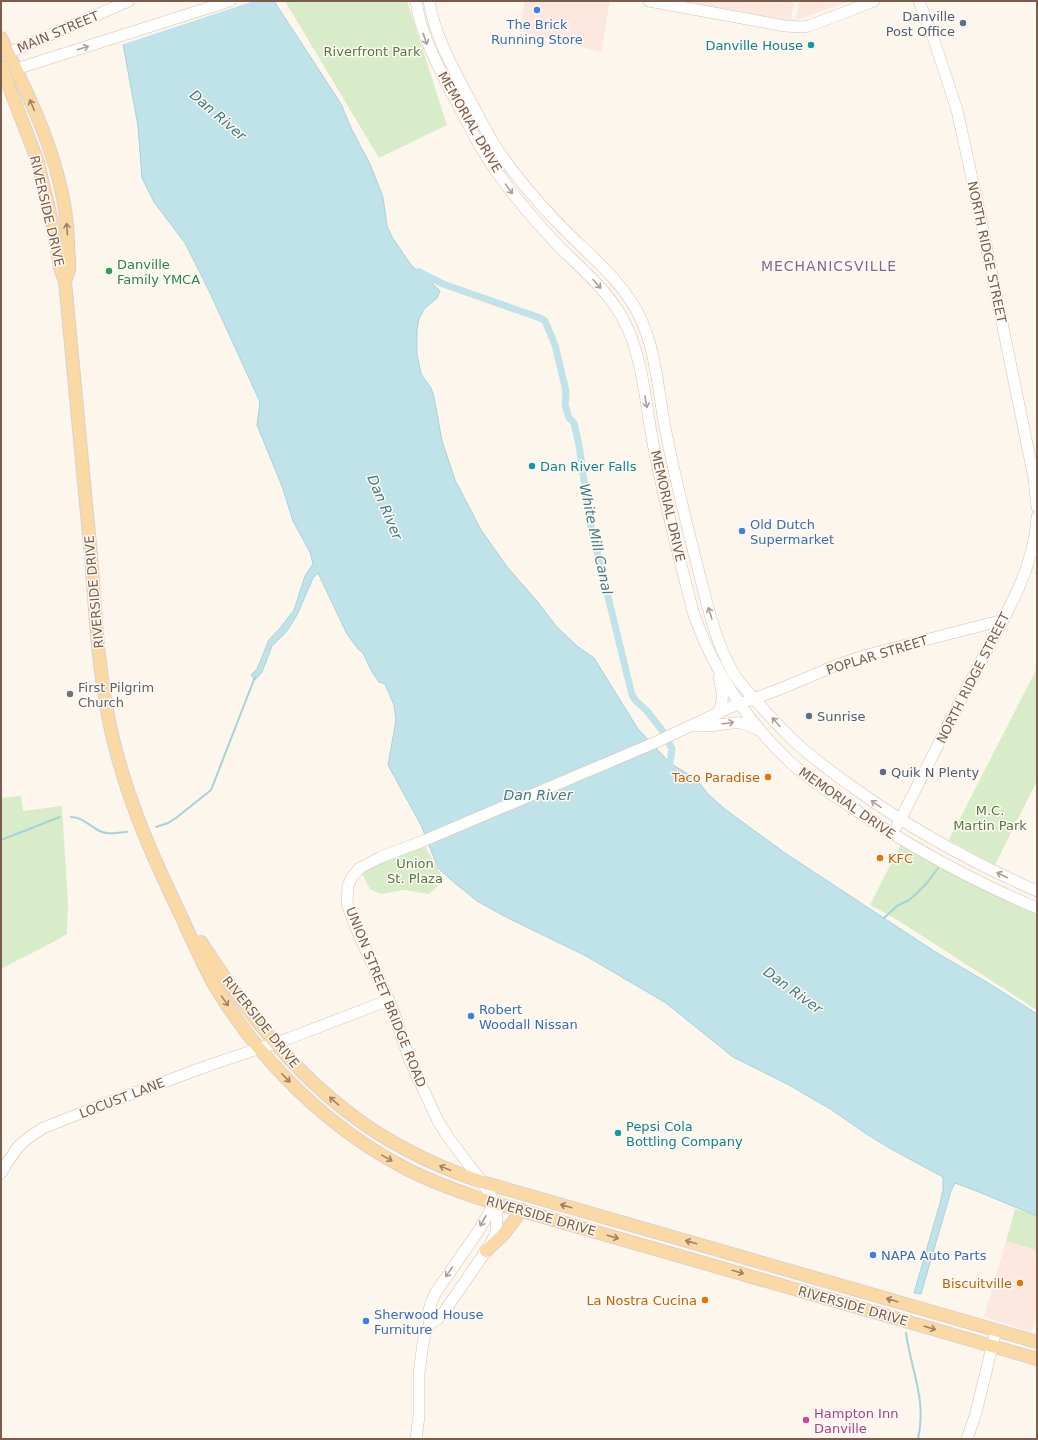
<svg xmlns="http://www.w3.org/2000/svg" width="1038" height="1440" font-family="'DejaVu Sans',sans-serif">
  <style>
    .commercial { fill: #fde8e0 }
    .green { fill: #d8ecc9 }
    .water { fill: #bfe3e8; stroke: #a5d3da }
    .pier { fill: #fdf6ec }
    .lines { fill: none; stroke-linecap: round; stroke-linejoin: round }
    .stream { stroke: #a5d3da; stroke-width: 2 }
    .canal { stroke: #bfe3e8; stroke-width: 7 }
    .secondary-casing { stroke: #d6c0b0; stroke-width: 12 }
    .primary-casing { stroke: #dad1cd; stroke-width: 14 }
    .secondary { stroke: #fff; stroke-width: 11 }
    .primary { stroke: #fbd9a5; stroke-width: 12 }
    .oneway { stroke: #af9d94 }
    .oneway2 { stroke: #a18267 }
    .shop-dot { fill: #3f7fe0; stroke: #fffaf3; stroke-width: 1.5 }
    .service-dot { fill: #5c6f8a; stroke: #fffaf3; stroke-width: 1.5 }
    .culture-dot { fill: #0f9aa8; stroke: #fffaf3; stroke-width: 1.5 }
    .leisure-dot { fill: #2e9e5b; stroke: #fffaf3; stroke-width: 1.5 }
    .worship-dot { fill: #6b7280; stroke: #fffaf3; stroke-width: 1.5 }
    .food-dot { fill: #e8710a; stroke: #fffaf3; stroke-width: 1.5 }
    .hotel-dot { fill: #d1479c; stroke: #fffaf3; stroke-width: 1.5 }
    .labels { text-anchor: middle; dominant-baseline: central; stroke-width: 3; stroke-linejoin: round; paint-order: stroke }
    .service-label { font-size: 13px; fill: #4e5e75; stroke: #fffaf3; text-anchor: start }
    .shop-label { font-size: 13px; fill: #366cbe; stroke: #fffaf3; text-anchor: start }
    .street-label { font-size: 13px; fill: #7a5c4d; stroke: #fffaf3 }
    .culture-label { font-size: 13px; fill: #0d838f; stroke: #fffaf3; text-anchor: start }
    .park-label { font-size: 13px; fill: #537a41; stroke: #fffaf3 }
    .leisure-label { font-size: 13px; fill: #27864d; stroke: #fffaf3; text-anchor: start }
    .worship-label { font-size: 13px; fill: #5b616d; stroke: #fffaf3; text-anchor: start }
    .food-label { font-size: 13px; fill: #c56008; stroke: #fffaf3; text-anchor: end }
    .hotel-label { font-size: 13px; fill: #b23c85; stroke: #fffaf3; text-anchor: start }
    .water-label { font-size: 14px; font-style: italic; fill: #437c86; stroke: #fffaf3 }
    .neighbourhood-label { font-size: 14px; letter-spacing: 1px; fill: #846695; stroke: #fffaf3 }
  </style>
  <rect width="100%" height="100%" fill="#fdf6ec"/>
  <!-- commercial -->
  <g class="commercial">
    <polygon points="525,1 610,2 601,52 519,31"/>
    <polygon points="649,1 794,1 790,27"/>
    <polygon points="799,1 851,1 796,20"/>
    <polygon points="1006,1241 1037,1250 1037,1313 1031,1332 984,1317"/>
  </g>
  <!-- green -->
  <g class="green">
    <polygon points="285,1 407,1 447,125 379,158"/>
    <polygon points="1037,668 1037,781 995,865 949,840"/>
    <path d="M 21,796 L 23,811 L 62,806 L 68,904 L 67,934 C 46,947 23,957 1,969 L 1,798 Z"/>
    <polygon points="423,843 444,880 429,894 404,890 381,894 370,889 362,874 364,872"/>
    <polygon points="901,844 1037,912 1037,1010 899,921 870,905"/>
    <polygon points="1015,1209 1037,1215 1037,1250 1006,1241"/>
  </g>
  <!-- water -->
  <polygon class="water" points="102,1 274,1 341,104 352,130 370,164 383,197 387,226 392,237 411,265 433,284 440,291 437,298 424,309 419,319 417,330 417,354 421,374 431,388 434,397 442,441 455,480 481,530 508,568 537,601 556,626 577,646 594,658 638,729 670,763 696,779 708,794 726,810 785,853 937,953 990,984 1037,1014 1037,1216 974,1190 955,1183 951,1191 921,1294 914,1293 940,1203 943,1190 943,1177 891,1149 865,1133 832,1110 789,1085 733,1057 666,1003 586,956 506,917 477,901 450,879 438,868 421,825 388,765 396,720 394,705 385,684 379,682 372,672 363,653 358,649 347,634 318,573 313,578 297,615 287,631 272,646 262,672 255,680 251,675 257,669 269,640 281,627 294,610 305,576 313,564 310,552 293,521 282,486 257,425 260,402 211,295 185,243 154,202 142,178 138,126 123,44"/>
  <!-- pier -->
  <polygon class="pier" points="100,1 254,1 121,45 106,21"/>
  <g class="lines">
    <!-- stream -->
    <g class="stream">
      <path d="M 71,817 C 84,817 91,828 102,832 C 108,835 119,832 127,832"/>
      <polyline points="156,827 168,823 176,818 211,790 255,677"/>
      <polyline points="1,840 60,817"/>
      <polyline points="884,918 897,906 909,900 915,895 927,883 938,868"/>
      <path d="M 906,1333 C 911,1370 927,1400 918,1439"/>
    </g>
    <!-- canal -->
    <polyline class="canal" points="419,272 443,284 540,318 545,321 555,345 566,391 565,405 569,418 574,423 579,445 590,523 632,695 636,701 647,711 662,730 672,749 670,763"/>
    <defs>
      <g id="secondary">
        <path d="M 416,1 C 421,35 437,64 452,94 C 462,111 470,129 480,146 C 500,180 525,210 552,239 C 576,265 606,287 623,319 C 643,356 645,402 653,443 C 664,501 679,558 694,615 C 713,669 746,720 788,760 C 808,779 831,794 854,809 C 911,847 973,881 1037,908"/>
        <path d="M 429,1 C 435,35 450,63 466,93 C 475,109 483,125 492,141 C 510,170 533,197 557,222 C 586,253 621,278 640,317 C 655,349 658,387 664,422 C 673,470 685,518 697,565 C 707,603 717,652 740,683 C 758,703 775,723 794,741 C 813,759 833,773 854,788 C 911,829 973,863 1037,891"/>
        <polyline points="649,1 785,26 801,27 809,26 874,1"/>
        <polyline points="919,1 932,34 957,110 977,201 1034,478 1037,507"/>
        <polyline points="8,53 129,1"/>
        <polyline points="16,69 230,1"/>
        <path d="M 717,714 C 725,701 723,692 719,678"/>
        <path d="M 697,726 C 703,726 710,726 717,725 C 737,723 738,719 758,730"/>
        <path d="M 897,826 C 924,772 952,717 980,663 C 1004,617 1034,571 1037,517"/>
        <polyline points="1,1173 7,1163 18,1147 28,1138 43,1128 99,1106 210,1065 290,1038 389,1000"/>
        <polyline points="430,1323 428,1314 431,1303 436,1292 477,1233 495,1203"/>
        <polyline points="416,1439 419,1416 419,1374 423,1343 425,1334 430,1323 438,1319 444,1312 490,1245 496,1232 497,1215 495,1203 482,1182 448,1137 438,1121 410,1061 393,1010 359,935 347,904 348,886 352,877 360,868 381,857 423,841 654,743 731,707 780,689 837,665 867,655 1003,620"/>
        <polyline points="967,1439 976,1413 996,1330"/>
      </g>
      <g id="primary">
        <path d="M 1,38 C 32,102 66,170 68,242 C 68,251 70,261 69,270 C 68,274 66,278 65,281"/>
        <path d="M 1,66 L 38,162 L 53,226 L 60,268 L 65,281 C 74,373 82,464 91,555 C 95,610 98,667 109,721 C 122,785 147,845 175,903 C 188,930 200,960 215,986 C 259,1060 327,1127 403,1167 C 427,1180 452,1189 478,1198 L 1037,1359"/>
        <path d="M 201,942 C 254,1025 318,1104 407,1150 C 431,1163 456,1173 482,1182 L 1037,1342"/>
        <polyline points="486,1251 503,1235 522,1210"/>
      </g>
    </defs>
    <!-- secondary casing -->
    <use href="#secondary" class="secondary-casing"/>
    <!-- primary casing -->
    <use href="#primary" class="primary-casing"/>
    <!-- secondary -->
    <use href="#secondary" class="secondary"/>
    <!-- primary -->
    <use href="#primary" class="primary"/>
  </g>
  <!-- one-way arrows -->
  <defs><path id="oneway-shaft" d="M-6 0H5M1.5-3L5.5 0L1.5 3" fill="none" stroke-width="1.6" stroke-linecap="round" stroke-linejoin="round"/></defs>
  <g class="oneway">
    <use href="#oneway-shaft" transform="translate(425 39) rotate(71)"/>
    <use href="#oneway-shaft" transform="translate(83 48) rotate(-18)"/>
    <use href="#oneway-shaft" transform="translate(509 189) rotate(54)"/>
    <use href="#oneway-shaft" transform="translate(597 284) rotate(48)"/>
    <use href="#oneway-shaft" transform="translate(646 402) rotate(80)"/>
    <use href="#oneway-shaft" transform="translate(710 613) rotate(-108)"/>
    <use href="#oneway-shaft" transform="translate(776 722) rotate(-132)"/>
    <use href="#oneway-shaft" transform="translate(728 723) rotate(-9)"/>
    <use href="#oneway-shaft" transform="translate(876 804) rotate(-145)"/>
    <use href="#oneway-shaft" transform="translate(1002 875) rotate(-153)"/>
    <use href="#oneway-shaft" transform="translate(483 1221) rotate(119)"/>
    <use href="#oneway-shaft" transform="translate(449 1272) rotate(124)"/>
  </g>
  <g class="oneway2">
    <use href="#oneway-shaft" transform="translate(32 105) rotate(-113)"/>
    <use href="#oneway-shaft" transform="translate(67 229) rotate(-94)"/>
    <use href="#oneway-shaft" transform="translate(225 1001) rotate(55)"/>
    <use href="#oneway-shaft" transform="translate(286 1078) rotate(46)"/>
    <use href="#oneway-shaft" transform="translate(334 1101) rotate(-139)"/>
    <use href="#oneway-shaft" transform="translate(387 1158) rotate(29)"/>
    <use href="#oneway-shaft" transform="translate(445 1168) rotate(-158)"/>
    <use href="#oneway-shaft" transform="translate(566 1206) rotate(-164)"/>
    <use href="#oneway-shaft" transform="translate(613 1237) rotate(16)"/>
    <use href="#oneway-shaft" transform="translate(691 1242) rotate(-164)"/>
    <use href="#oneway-shaft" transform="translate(738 1272) rotate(16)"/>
    <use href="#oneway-shaft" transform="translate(892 1300) rotate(-164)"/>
    <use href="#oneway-shaft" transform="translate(930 1328) rotate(16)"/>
  </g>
  <!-- markers -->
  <g class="shop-dot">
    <circle cx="537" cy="10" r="4"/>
    <circle cx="742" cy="531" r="4"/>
    <circle cx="471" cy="1016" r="4"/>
    <circle cx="873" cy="1255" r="4"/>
    <circle cx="366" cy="1321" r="4"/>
  </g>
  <g class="service-dot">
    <circle cx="963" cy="23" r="4"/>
    <circle cx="809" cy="716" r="4"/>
    <circle cx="883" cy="772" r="4"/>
  </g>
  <g class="culture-dot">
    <circle cx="811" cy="45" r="4"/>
    <circle cx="532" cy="466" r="4"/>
    <circle cx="618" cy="1133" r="4"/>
  </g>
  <circle class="leisure-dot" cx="109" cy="271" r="4"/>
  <circle class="worship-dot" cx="70" cy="694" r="4"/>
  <g class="food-dot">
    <circle cx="768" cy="777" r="4"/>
    <circle cx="880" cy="858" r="4"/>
    <circle cx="1020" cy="1283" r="4"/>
    <circle cx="705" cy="1300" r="4"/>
  </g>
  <circle class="hotel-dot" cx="806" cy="1420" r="4"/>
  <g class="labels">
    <!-- service labels -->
    <g class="service-label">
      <text x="955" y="16" text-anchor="end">Danville<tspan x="955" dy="15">Post Office</tspan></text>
      <text x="817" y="716">Sunrise</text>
      <text x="891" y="772">Quik N Plenty</text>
    </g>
    <!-- shop labels -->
    <g class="shop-label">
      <text x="537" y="24" text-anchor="middle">The Brick<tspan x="537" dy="15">Running Store</tspan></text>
      <text x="750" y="524">Old Dutch<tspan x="750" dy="15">Supermarket</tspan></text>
      <text x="479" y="1009">Robert<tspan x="479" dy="15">Woodall Nissan</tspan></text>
      <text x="881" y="1255">NAPA Auto Parts</text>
      <text x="374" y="1314">Sherwood House<tspan x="374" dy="15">Furniture</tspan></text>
    </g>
    <!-- street labels -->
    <g class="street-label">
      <text transform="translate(58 32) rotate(-23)">MAIN STREET</text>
      <text transform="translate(470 122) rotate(60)">MEMORIAL DRIVE</text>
      <text transform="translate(47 211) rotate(77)">RIVERSIDE DRIVE</text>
      <text transform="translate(987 252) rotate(78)">NORTH RIDGE STREET</text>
      <text transform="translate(668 506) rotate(77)">MEMORIAL DRIVE</text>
      <text transform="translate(94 592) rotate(-95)">RIVERSIDE DRIVE</text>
      <text transform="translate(877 655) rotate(-17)">POPLAR STREET</text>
      <text transform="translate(973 678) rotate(-63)">NORTH RIDGE STREET</text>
      <text transform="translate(847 803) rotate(35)">MEMORIAL DRIVE</text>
      <text transform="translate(386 997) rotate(68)">UNION STREET BRIDGE ROAD</text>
      <text transform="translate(261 1022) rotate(51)">RIVERSIDE DRIVE</text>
      <text transform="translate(122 1098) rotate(-21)">LOCUST LANE</text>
      <text transform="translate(541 1216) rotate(16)">RIVERSIDE DRIVE</text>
      <text transform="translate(853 1306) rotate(16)">RIVERSIDE DRIVE</text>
    </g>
    <!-- culture labels -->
    <g class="culture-label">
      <text x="803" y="45" text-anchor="end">Danville House</text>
      <text x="540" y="466">Dan River Falls</text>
      <text x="626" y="1126">Pepsi Cola<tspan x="626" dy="15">Bottling Company</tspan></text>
    </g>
    <!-- park labels -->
    <g class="park-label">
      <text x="372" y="51">Riverfront Park</text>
      <text x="990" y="810">M.C.<tspan x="990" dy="15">Martin Park</tspan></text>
      <text x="415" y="863">Union<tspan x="415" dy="15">St. Plaza</tspan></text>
    </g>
    <!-- leisure labels -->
    <g class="leisure-label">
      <text x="117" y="264">Danville<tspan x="117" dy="15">Family YMCA</tspan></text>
    </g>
    <!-- worship labels -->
    <g class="worship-label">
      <text x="78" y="687">First Pilgrim<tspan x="78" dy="15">Church</tspan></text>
    </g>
    <!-- food labels -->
    <g class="food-label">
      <text x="760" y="777">Taco Paradise</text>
      <text x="888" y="858" text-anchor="start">KFC</text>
      <text x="1012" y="1283">Biscuitville</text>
      <text x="697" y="1300">La Nostra Cucina</text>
    </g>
    <!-- hotel labels -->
    <g class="hotel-label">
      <text x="814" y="1413">Hampton Inn<tspan x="814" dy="15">Danville</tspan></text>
    </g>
    <!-- water labels -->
    <g class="water-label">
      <text transform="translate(218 115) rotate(41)">Dan River</text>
      <text transform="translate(385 507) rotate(67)">Dan River</text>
      <text transform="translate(596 539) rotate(78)">White Mill Canal</text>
      <text x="538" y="795">Dan River</text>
      <text transform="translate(793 990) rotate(36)">Dan River</text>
    </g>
    <!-- neighbourhood labels -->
    <g class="neighbourhood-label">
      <text x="829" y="266">MECHANICSVILLE</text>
    </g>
  </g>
  <!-- border -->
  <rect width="1038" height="1440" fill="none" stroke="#7a5c4d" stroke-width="4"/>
</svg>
